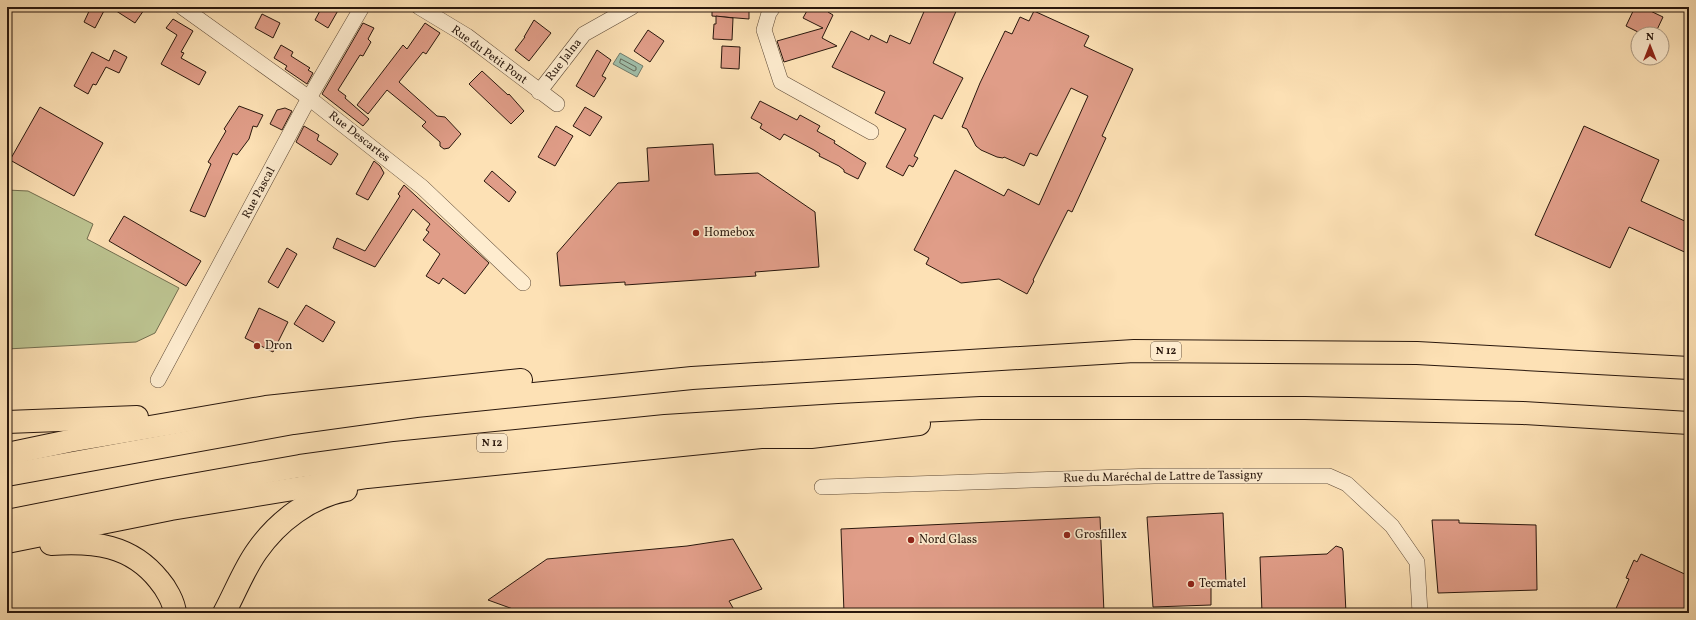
<svg xmlns="http://www.w3.org/2000/svg" width="1696" height="620" font-family="Vollkorn,serif">
  <style>
    .green { fill: #bcc390; stroke: #726d4e }
    .water { fill: #a0bea9; stroke: #707b6b }
    .lines { fill: none; stroke-linecap: round; stroke-linejoin: round }
    .shore { stroke: #646a5b; stroke-width: 1 }
    .building { fill: #e09d88; stroke: #29170d }
    .minor-casing { stroke: #5e4a37; stroke-width: 16 }
    .trunk-casing { stroke: #29170d; stroke-width: 24 }
    .minor { stroke: #feeccf; stroke-width: 15 }
    .trunk { stroke: #fde1b5; stroke-width: 22 }
    .poi-dot { fill: #8f2418; stroke: #feeccf; stroke-width: 1.5 }
    .labels { text-anchor: middle; dominant-baseline: central; stroke-width: 3.5; stroke-linejoin: round; paint-order: stroke }
    .shield { fill: #feeccf; stroke: #695747; stroke-width: 1 }
    .shield-label { font-size: 11px; font-weight: bold; fill: #29170d }
    .street-label { font-size: 12px; fill: #29170d; stroke: #feeccf }
    .poi-label { font-size: 12px; fill: #29170d; stroke: #feeccf; text-anchor: start }
  </style>
  <rect width="100%" height="100%" fill="#fde1b5"/>
  <filter id="stains"><feTurbulence type="fractalNoise" baseFrequency=".005" numOctaves="4"/><feColorMatrix values="0 0 0 0 .2 0 0 0 0 .09 0 0 0 0 .02 0 0 0 .5 -.17"/></filter>
  <radialGradient id="worn" r=".72"><stop offset=".6" stop-color="#630" stop-opacity="0"/><stop offset="1" stop-color="#630" stop-opacity=".3"/></radialGradient>
  <!-- green -->
  <polygon class="green" points="7,190 28,191 93,224 87,239 179,288 155,333 136,342 7,349"/>
  <!-- water -->
  <polygon class="water" points="620,53 643,66 637,77 613,64"/>
  <g class="lines">
    <!-- shore -->
    <polygon class="shore" points="621,59 636,67 636,70 634,71 620,63"/>
  </g>
  <!-- building -->
  <g class="building">
    <polygon points="91,7 106,7 95,28 84,22"/>
    <polygon points="110,7 146,7 135,23"/>
    <polygon points="322,7 340,7 328,28 315,20"/>
    <polygon points="712,7 749,7 749,19 712,16"/>
    <polygon points="809,7 830,7 828,12 833,15 822,38 837,46 784,62 777,41 823,28 803,18"/>
    <polygon points="926,7 958,7 933,63 963,78 942,119 934,115 914,156 918,158 913,167 909,165 903,176 886,167 906,129 875,113 885,92 832,67 851,31 869,40 871,35 887,43 890,35 910,44"/>
    <polygon points="1635,7 1642,7 1663,17 1655,34 1642,34 1626,26"/>
    <polygon points="1034,11 1089,36 1084,46 1133,69 1102,136 1106,138 1072,212 1068,210 1033,280 1034,281 1027,294 999,279 961,283 926,264 929,258 914,250 955,170 1004,196 1008,189 1039,205 1088,96 1071,88 1037,156 1030,153 1024,166 1004,157 1003,158 997,157 981,150 976,146 967,129 962,127 980,83 1005,31 1012,34 1020,17 1029,21"/>
    <polygon points="262,14 280,23 273,38 255,28"/>
    <polygon points="716,16 733,18 732,40 713,39 714,24 716,24"/>
    <polygon points="173,19 193,31 181,52 184,53 181,58 206,72 199,85 161,64 177,35 166,28"/>
    <polygon points="534,20 551,33 529,61 515,50 525,37 524,37"/>
    <polygon points="363,23 374,28 368,39 371,42 363,56 360,55 338,90 346,96 345,98 369,119 363,126 322,94"/>
    <polygon points="425,23 440,33 426,54 423,52 399,82 437,116 445,117 461,134 449,148 444,149 440,146 440,142 422,126 426,122 387,90 368,114 357,105 403,45 407,49"/>
    <polygon points="648,30 664,41 650,62 634,51"/>
    <polygon points="281,45 293,52 291,56 310,68 308,70 313,73 307,84 285,69 287,66 274,58"/>
    <polygon points="722,46 740,47 739,69 721,68"/>
    <polygon points="114,50 127,57 119,73 106,67 96,85 93,84 88,94 74,86 92,52 109,61"/>
    <polygon points="597,50 611,60 602,76 606,78 594,97 576,86"/>
    <polygon points="482,71 508,95 509,94 524,111 511,124 469,84"/>
    <polygon points="760,101 797,120 800,115 820,126 817,131 835,141 834,143 866,163 858,179 844,172 844,170 839,166 819,156 820,154 814,150 784,134 780,140 760,128 762,124 751,118"/>
    <polygon points="239,106 263,115 257,127 253,126 249,139 237,155 233,153 205,217 190,211 211,164 208,162 226,131 224,129"/>
    <polygon points="40,107 103,143 74,196 10,160"/>
    <polygon points="585,107 602,117 590,136 573,126"/>
    <polygon points="285,108 292,111 282,130 270,124 277,110"/>
    <polygon points="304,126 319,135 317,140 338,154 331,165 296,142"/>
    <polygon points="556,126 573,136 555,166 538,157"/>
    <polygon points="1584,126 1659,160 1641,201 1689,223 1689,254 1629,227 1610,268 1535,235"/>
    <polygon points="713,144 715,175 758,173 815,212 819,267 755,272 756,276 625,285 625,282 560,286 557,253 618,183 649,181 647,148"/>
    <polygon points="374,161 380,166 384,173 368,200 356,194"/>
    <polygon points="492,171 516,192 509,202 484,181"/>
    <polygon points="404,185 489,263 465,294 443,278 439,284 426,276 440,254 423,240 429,232 426,230 430,224 413,209 375,267 333,248 337,238 365,251 400,196 398,194"/>
    <polygon points="124,216 201,261 186,286 109,241"/>
    <polygon points="287,248 297,254 278,288 268,282"/>
    <polygon points="306,305 335,322 323,342 294,324"/>
    <polygon points="259,308 288,322 273,352 245,338"/>
    <polygon points="1223,513 1226,583 1211,583 1211,605 1153,607 1147,517"/>
    <polygon points="1100,517 1104,613 844,613 841,529"/>
    <polygon points="1432,520 1459,520 1459,523 1536,525 1537,590 1438,593"/>
    <polygon points="733,539 762,589 729,601 736,613 524,613 488,600 547,559 687,546"/>
    <polygon points="1336,546 1342,548 1343,551 1346,613 1262,613 1260,557 1327,554"/>
    <polygon points="1641,554 1689,576 1689,613 1614,613 1629,579 1626,578 1634,560 1637,562"/>
  </g>
  <g class="lines">
    <defs>
      <g id="minor">
        <polyline points="182,7 309,98 422,187 523,283"/>
        <polyline points="419,7 467,36 557,104"/>
        <polyline points="773,7 769,13 764,30 781,82 871,132"/>
        <polyline points="539,92 584,34 632,7"/>
        <polyline points="158,380 309,98 362,7"/>
        <polyline points="822,487 1154,476 1329,476 1347,484 1392,526 1417,562 1420,613"/>
      </g>
      <g id="trunk">
        <polyline points="7,422 137,417"/>
        <polyline points="7,454 69,441 266,407 521,380"/>
        <polyline points="7,475 293,423 416,406 692,378 1134,351 1417,353 1689,368"/>
        <polyline points="7,521 158,491 300,466 395,453 665,426 839,415 981,408 1305,408 1523,413 1689,423"/>
        <polyline points="7,542 171,509 367,477 761,437 811,437 919,424"/>
        <path d="M 51,544 C 94,541 131,545 159,580 C 166,588 174,602 175,613"/>
        <path d="M 224,613 C 235,593 244,569 257,551 C 278,521 310,497 346,490"/>
      </g>
    </defs>
    <!-- minor casing -->
    <use href="#minor" class="minor-casing"/>
    <!-- trunk casing -->
    <use href="#trunk" class="trunk-casing"/>
    <!-- minor -->
    <use href="#minor" class="minor"/>
    <!-- trunk -->
    <use href="#trunk" class="trunk"/>
  </g>
  <!-- markers -->
  <g class="poi-dot">
    <circle cx="696" cy="233" r="4"/>
    <circle cx="257" cy="346" r="4"/>
    <circle cx="1067" cy="535" r="4"/>
    <circle cx="911" cy="540" r="4"/>
    <circle cx="1191" cy="584" r="4"/>
  </g>
  <g class="labels">
    <!-- shield labels -->
    <g class="shield">
      <rect x="1151" y="342" width="30" height="18" rx="3"/>
      <rect x="477" y="434" width="30" height="18" rx="3"/>
    </g>
    <g class="shield-label">
      <text x="1166" y="351">N 12</text>
      <text x="492" y="443">N 12</text>
    </g>
    <!-- street labels -->
    <g class="street-label">
      <text transform="translate(489 55) rotate(36)">Rue du Petit Pont</text>
      <text transform="translate(564 60) rotate(-52)">Rue Jalna</text>
      <text transform="translate(359 137) rotate(38)">Rue Descartes</text>
      <text transform="translate(259 193) rotate(-62)">Rue Pascal</text>
      <text transform="translate(1163 477) rotate(-1)">Rue du Maréchal de Lattre de Tassigny</text>
    </g>
    <!-- poi labels -->
    <g class="poi-label">
      <text x="704" y="233">Homebox</text>
      <text x="265" y="346">Dron</text>
      <text x="1075" y="535">Grosfillex</text>
      <text x="919" y="540">Nord Glass</text>
      <text x="1199" y="584">Tecmatel</text>
    </g>
  </g>
  <!-- margin -->
  <rect width="1696" height="620" fill="none" stroke="#fde1b5" stroke-width="24"/>
  <rect x="8" y="8" width="1680" height="604" fill="none" stroke="#29170d" stroke-width="2"/>
  <rect x="12" y="12" width="1672" height="596" fill="none" stroke="#29170d"/>
  <!-- north arrow -->
  <g transform="translate(1650 46)"><circle r="19" fill="#feeccf" stroke="#a99781"/>
  <path d="M0-3L7 15L0 10L-7 15Z" fill="#8f2418"/>
  <text y="-6" font-size="11" font-weight="bold" text-anchor="middle" fill="#29170d">N</text>
  </g>
  <rect width="100%" height="100%" filter="url(#stains)"/>
  <rect width="100%" height="100%" fill="url(#worn)"/>
</svg>
